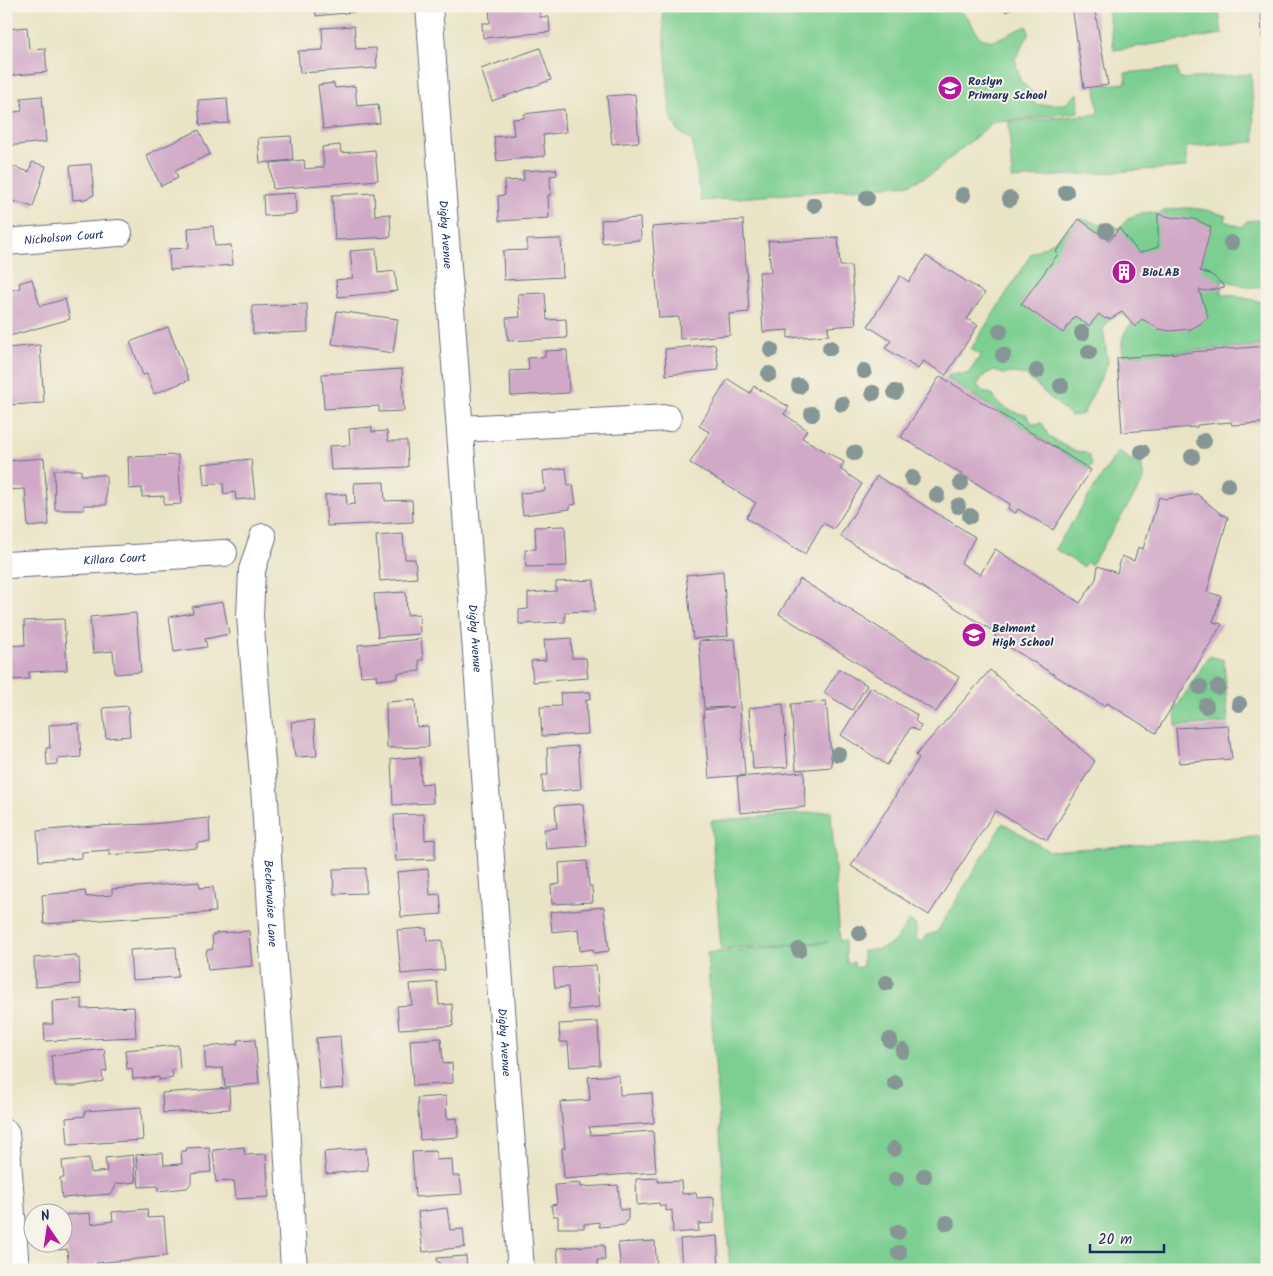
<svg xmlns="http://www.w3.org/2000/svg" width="1273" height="1276" font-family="Kalam,sans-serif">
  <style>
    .green { fill: #7ccf91; stroke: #4c7f78 }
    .building { fill: #d0a9c7 }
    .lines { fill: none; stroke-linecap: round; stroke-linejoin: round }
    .minor-casing { stroke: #636e82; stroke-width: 28 }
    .minor { stroke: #fff; stroke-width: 26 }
    .tree { fill: #859694 }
    .labels { text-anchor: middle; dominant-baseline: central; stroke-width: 4; stroke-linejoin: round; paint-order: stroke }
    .poi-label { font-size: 12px; font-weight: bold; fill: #1b2f5e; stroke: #f7f3e8; text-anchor: start }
    .street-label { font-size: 12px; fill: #1b2f5e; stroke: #f7f3e8 }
  </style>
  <rect width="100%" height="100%" fill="#f7f3e8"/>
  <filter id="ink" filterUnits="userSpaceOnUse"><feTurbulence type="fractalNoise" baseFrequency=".02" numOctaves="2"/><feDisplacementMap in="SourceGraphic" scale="10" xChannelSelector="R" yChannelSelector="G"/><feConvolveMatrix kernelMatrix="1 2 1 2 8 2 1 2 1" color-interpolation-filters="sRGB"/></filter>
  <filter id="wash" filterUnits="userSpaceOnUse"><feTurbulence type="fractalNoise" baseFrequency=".0096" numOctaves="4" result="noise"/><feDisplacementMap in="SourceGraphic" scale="20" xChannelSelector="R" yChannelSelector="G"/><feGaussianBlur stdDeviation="1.12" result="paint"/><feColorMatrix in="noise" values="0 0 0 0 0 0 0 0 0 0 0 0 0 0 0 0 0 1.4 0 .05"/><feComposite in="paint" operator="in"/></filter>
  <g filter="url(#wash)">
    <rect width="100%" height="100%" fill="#eae4c6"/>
    <!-- green -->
    <g class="green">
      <polygon points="662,6 956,6 968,18 980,38 993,41 1027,26 1029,34 1015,59 1020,80 1032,92 1035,105 1065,104 1078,93 1079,112 992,123 933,173 911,184 701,201 692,141 678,131 670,114"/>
      <polygon points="1107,6 1218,6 1222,34 1114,50"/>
      <polygon points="1177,68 1179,79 1251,74 1255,142 1186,147 1186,167 1012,179 1009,122 1098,114 1096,86 1126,83 1125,73"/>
      <path d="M 1184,208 C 1200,208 1212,211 1226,216 L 1225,221 L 1241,227 L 1247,221 L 1257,220 L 1267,222 L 1267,286 L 1254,288 L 1222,280 L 1221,294 L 1226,294 L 1267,303 L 1267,345 L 1123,356 C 1121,341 1121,335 1132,323 L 1122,313 L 1110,319 L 1103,329 L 1108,363 L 1083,414 L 1071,416 L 1025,375 L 1014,373 L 1003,374 L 994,370 L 984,375 L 977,385 L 983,392 L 992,394 C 999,408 1012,412 1027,415 L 1030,421 L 1035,424 L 1042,423 L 1049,437 L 1074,451 L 1083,452 L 1089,455 L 1092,464 L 1089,469 L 946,378 L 950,374 L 968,374 L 981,355 L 971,349 L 1032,253 L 1052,243 L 1081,219 L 1119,228 L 1128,219 L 1136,215 L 1150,212 L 1158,214 L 1167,210 Z"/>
      <polygon points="1118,451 1134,462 1141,461 1144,480 1091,565 1087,562 1083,567 1055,549"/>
      <polygon points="1209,656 1224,660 1228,723 1176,726 1175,710"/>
      <path d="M 831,811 L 840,941 L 845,941 L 847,963 L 854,962 L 855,968 L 863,966 L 863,951 C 891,949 894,944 909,921 L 916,925 L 916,939 L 922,942 L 925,936 L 937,932 L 1003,823 L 1049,851 L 1267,836 L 1267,1270 L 730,1270 L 707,953 L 828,942 L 721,949 L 711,821 Z"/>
    </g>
    <g id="blocks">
      <!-- building -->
      <g class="building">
        <polygon points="315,6 373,6 373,10 316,16"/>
        <polygon points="489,6 539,6 540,17 549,17 550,32 483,38 482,23 490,23"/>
        <polygon points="1003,6 1017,6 1006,12"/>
        <polygon points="1072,6 1094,6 1108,85 1084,88"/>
        <polygon points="1261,6 1267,6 1267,38 1262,38"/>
        <polygon points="354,26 356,49 376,48 377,68 300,73 298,51 323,50 322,28"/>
        <polygon points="27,27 29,49 45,48 47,72 6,76 6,29"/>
        <polygon points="540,48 551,80 492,101 481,69"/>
        <polygon points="334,83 335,88 355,86 357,106 378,104 380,123 323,129 318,85"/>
        <polygon points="635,94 639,142 612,144 607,96"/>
        <polygon points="42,96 46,142 6,146 6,113 22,111 21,98"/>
        <polygon points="227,98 229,123 200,125 198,100"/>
        <polygon points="564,109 566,132 543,135 545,156 497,161 494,137 514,135 512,119 524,118 524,114"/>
        <polygon points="199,130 210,154 175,171 178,178 161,186 146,155"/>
        <polygon points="291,136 293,160 260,163 258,138"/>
        <polygon points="340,145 341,153 375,150 378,180 273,189 270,163 304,160 305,169 324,167 322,147"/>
        <polygon points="32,162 46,166 33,207 6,199 6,164 29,172"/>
        <polygon points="91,164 94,195 85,199 73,200 70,166"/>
        <polygon points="556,169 557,175 550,176 551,195 548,195 549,218 499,221 498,196 505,195 504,181 524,180 523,171"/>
        <polygon points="295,193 296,214 264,216 263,195"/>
        <polygon points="374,193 375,215 390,214 391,237 335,240 332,195"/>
        <polygon points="1158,214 1174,218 1175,217 1194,219 1211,227 1200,271 1212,275 1225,287 1207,291 1199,290 1208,317 1200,324 1191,329 1170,331 1159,329 1142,319 1135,327 1122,312 1110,319 1107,318 1105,319 1099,314 1089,326 1075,316 1063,333 1021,304 1058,254 1056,252 1079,219 1110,241 1119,228 1139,253 1158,247"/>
        <polygon points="640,218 641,240 602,243 601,220"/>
        <polygon points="743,220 749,312 729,314 730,335 680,339 679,317 659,318 652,227"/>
        <polygon points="213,226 215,246 231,245 233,265 170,270 169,249 189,248 188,228"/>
        <polygon points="838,237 840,266 851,266 856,325 828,327 829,335 788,338 788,330 763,332 759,272 771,272 768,241"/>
        <polygon points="561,239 563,277 504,280 503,251 527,250 527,240"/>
        <polygon points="376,249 378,273 395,271 397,291 338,297 336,280 353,278 350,251"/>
        <polygon points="926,256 985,293 967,319 978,325 946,375 923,361 918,369 885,348 891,341 868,326 900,276 909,282"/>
        <polygon points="32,279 40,306 65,299 70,319 6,337 6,316 10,315 6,301 6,292 20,288 19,283"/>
        <polygon points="545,293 547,320 566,319 567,338 508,341 506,318 520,317 518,294"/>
        <polygon points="307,304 308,332 253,334 252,306"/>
        <polygon points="337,311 398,319 393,353 332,344"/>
        <polygon points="168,327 189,380 154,394 147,374 143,375 130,342"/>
        <polygon points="715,344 719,370 666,375 665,349"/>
        <polygon points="40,345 44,403 9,405 6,348"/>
        <polygon points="1266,346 1267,390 1260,390 1263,423 1232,425 1231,422 1197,425 1197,427 1122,432 1117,358"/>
        <polygon points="567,350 569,393 511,396 510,371 529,370 528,358 545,357 545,351"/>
        <polygon points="402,369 404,411 379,412 379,406 324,409 322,374"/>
        <polygon points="940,376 1091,470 1053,530 1018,509 1016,513 1008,509 1010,504 901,437"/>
        <polygon points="728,379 750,393 754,386 789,407 784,414 807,430 802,438 844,462 840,469 862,484 834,529 823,523 805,554 746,518 756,503 690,463 709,432 699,426"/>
        <polygon points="372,427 372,432 387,431 388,441 407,441 408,467 331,470 329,446 350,445 349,429"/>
        <polygon points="178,455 181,504 164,505 164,496 142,497 142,488 129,489 128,457"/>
        <polygon points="44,458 49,525 28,527 25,489 6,490 6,461"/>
        <polygon points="251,459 255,498 236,500 235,492 224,494 223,483 204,485 202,464"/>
        <polygon points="566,468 568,486 573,485 576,504 570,505 570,509 523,515 520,493 545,491 543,471"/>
        <polygon points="54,470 81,470 81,475 106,475 106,505 84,505 84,510 55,510"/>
        <polygon points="877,476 975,537 961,563 980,575 995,549 1080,603 1096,579 1098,566 1117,573 1122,556 1134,561 1138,547 1143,549 1159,497 1165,499 1197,494 1222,515 1228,517 1207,592 1221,596 1213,622 1222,624 1156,733 1107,703 1104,706 995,638 996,633 840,536"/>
        <polygon points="384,482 385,501 412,500 413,522 327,526 325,495 346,494 347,505 355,504 354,483"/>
        <polygon points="565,526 567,566 526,567 525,550 536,549 535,527"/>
        <polygon points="403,534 405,559 415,559 417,578 380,581 376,536"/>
        <polygon points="723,571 728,636 693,639 686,575"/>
        <polygon points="800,579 959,677 936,712 779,614"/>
        <polygon points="594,580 595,611 565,612 565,622 519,624 519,610 528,609 528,593 556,591 556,582"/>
        <polygon points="406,592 407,615 419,614 420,634 378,637 374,594"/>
        <polygon points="223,602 229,634 205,639 207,647 174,652 169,617 193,613 192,607"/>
        <polygon points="136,613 141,672 115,674 113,651 93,653 90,617"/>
        <polygon points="64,619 67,670 29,672 29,679 8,680 6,646 25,645 24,621"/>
        <polygon points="571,638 572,658 586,658 588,678 533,682 531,661 546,660 544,640"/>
        <polygon points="421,639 423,660 419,660 420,671 398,673 398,678 377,680 376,675 361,676 358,645"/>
        <polygon points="735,639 745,775 709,778 703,710 734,707 704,708 699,641"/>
        <polygon points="839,669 867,685 852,710 824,693"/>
        <polygon points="990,670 1095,761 1047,840 995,811 929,915 851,866 919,758 916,755"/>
        <polygon points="871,687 917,715 915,721 921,726 918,731 911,727 887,765 841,735"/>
        <polygon points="590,692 591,698 586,700 588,734 542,736 540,707 561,706 560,693"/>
        <polygon points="415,700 417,727 428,726 429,747 387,748 386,702"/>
        <polygon points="826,701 832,767 796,770 791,704"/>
        <polygon points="783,704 788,767 753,769 749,708"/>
        <polygon points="128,706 130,736 106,738 103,708"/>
        <polygon points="314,720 317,756 295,757 291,722"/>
        <polygon points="79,723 81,757 57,759 57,764 47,765 46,748 50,748 49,725"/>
        <polygon points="1228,725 1232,759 1179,763 1176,728"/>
        <polygon points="578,746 581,789 543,792 542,775 548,775 547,748"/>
        <polygon points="420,757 421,784 432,783 433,803 393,805 391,759"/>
        <polygon points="804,772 805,807 740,813 737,777"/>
        <polygon points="583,804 587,846 546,849 544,829 557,828 555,806"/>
        <polygon points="424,814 425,840 435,839 435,859 396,861 394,815"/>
        <polygon points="209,818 210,842 197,843 197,848 109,855 109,850 82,852 82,858 39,861 37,831 93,826 152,824"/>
        <polygon points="587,861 589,886 592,886 593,902 552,904 551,885 560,884 559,863"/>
        <polygon points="366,868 366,893 334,894 333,869"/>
        <polygon points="428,869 430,895 440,894 442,914 401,917 397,872"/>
        <polygon points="199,882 200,888 213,887 216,912 44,924 42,895 85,891 86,897 112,895 112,889"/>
        <polygon points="604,907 609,951 594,953 593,949 580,951 578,929 552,932 550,912"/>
        <polygon points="426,928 427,941 442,940 445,970 401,974 397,930"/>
        <polygon points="249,931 252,966 208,970 206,954 207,950 213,949 212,935 216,934 216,933"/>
        <polygon points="176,947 178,977 132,980 130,950"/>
        <polygon points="76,955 76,958 79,958 80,984 35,987 34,958"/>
        <polygon points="596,965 600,1007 569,1010 568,987 555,988 553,968"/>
        <polygon points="437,982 439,1005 452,1004 453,1026 399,1029 397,1006 412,1005 410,984"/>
        <polygon points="82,999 82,1009 134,1007 136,1037 45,1041 44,1024 53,1024 52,1001"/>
        <polygon points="598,1022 600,1065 570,1067 568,1042 560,1042 559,1024"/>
        <polygon points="340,1036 344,1088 320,1090 316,1038"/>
        <polygon points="441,1038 443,1064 452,1063 453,1083 413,1086 410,1040"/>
        <polygon points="255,1039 259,1084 225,1087 223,1068 206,1069 204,1047 238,1044 238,1040"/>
        <polygon points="178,1045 180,1069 172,1070 173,1078 159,1080 159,1077 133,1079 132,1068 127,1069 125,1050"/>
        <polygon points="104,1049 107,1071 102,1072 103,1081 77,1086 55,1086 51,1056"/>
        <polygon points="619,1075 620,1095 652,1093 654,1123 589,1127 591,1135 653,1131 656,1172 564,1179 562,1148 565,1148 560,1102 590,1100 588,1077"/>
        <polygon points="229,1088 230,1109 163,1113 162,1093"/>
        <polygon points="446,1096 447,1119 457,1118 458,1137 420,1140 417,1098"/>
        <polygon points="141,1107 143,1140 68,1145 66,1118 85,1116 85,1111"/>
        <polygon points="209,1147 211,1172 191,1174 191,1183 187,1188 158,1191 158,1186 139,1187 136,1155 163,1153 164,1165 182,1164 181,1151 186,1151 187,1148"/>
        <polygon points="244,1147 245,1155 266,1154 269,1197 236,1199 234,1181 216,1182 213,1150"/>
        <polygon points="366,1148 368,1170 326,1174 324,1152"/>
        <polygon points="436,1151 436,1160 452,1159 453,1176 460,1176 462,1194 415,1197 412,1152"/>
        <polygon points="133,1155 136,1182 115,1184 115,1188 111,1194 62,1198 60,1178 64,1178 62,1161 89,1158 91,1173 107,1171 105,1158"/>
        <polygon points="658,1178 658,1182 681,1181 682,1194 696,1193 697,1198 714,1197 714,1223 698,1224 699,1231 673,1233 672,1210 666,1211 666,1206 660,1206 659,1203 637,1205 636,1179"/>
        <polygon points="581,1183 581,1187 618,1185 620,1210 628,1209 628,1219 624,1225 599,1227 599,1222 584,1224 584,1228 558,1228 558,1216 553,1216 551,1205 557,1204 555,1185"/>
        <polygon points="447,1208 450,1230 463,1229 465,1247 423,1252 418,1212"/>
        <polygon points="147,1209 148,1218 164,1217 167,1256 96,1263 97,1267 69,1269 67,1249 59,1250 58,1244 62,1244 62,1221 65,1221 65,1215 90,1213 91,1224 113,1221 112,1212"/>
        <polygon points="717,1236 719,1269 682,1270 680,1239"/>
        <polygon points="655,1241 657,1270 621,1270 618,1243"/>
        <polygon points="604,1245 605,1260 597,1260 598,1270 559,1270 557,1248"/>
        <polygon points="466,1256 467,1270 440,1270 440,1262 437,1262 437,1258"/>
      </g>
    </g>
  </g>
  <g filter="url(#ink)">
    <use href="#blocks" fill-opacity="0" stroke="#636e82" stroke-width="1"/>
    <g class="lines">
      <defs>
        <g id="minor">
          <path id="s1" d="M 429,6 L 521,1270"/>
          <path id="s2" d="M 6,242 L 119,233"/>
          <polyline points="460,429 668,418"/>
          <path id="s3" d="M 263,537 L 252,570 L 250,616 L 265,801 L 273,947 L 285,1106 L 294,1270"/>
          <path id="s4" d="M 6,565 L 224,553"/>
          <polyline points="6,1133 16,1270"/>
        </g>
      </defs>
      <!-- minor casing -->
      <use href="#minor" class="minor-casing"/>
      <!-- minor -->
      <use href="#minor" class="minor"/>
    </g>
    <!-- trees -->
    <g class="tree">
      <circle cx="1066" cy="192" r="8"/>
      <circle cx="963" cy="195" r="8"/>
      <circle cx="867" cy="198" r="8"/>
      <circle cx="1010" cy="199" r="8"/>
      <circle cx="814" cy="205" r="8"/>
      <circle cx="1106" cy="231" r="8"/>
      <circle cx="1231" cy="243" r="8"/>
      <circle cx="1000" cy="331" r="8"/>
      <circle cx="1082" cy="333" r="8"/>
      <circle cx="830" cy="348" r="8"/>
      <circle cx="771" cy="350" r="8"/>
      <circle cx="1089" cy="352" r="8"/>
      <circle cx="1003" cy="355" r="8"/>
      <circle cx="864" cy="371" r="8"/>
      <circle cx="1037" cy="371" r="8"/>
      <circle cx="769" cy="374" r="8"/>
      <circle cx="799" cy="386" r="8"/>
      <circle cx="1061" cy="386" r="8"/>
      <circle cx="895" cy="392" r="8"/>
      <circle cx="873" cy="393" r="8"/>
      <circle cx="842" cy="404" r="8"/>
      <circle cx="812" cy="414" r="8"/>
      <circle cx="1204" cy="441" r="8"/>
      <circle cx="1142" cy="452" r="8"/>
      <circle cx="854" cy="453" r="8"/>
      <circle cx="1192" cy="457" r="8"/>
      <circle cx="912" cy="478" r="8"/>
      <circle cx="961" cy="483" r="8"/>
      <circle cx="1228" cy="485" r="8"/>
      <circle cx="937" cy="495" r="8"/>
      <circle cx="958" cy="506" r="8"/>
      <circle cx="970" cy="516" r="8"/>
      <circle cx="1200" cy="687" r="8"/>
      <circle cx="1218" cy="687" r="8"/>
      <circle cx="1239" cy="704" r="8"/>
      <circle cx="1206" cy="706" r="8"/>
      <circle cx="838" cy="754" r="8"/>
      <circle cx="859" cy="933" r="8"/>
      <circle cx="799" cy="950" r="8"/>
      <circle cx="886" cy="983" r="8"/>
      <circle cx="890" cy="1040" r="8"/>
      <circle cx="903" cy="1051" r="8"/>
      <circle cx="895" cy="1083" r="8"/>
      <circle cx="894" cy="1149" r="8"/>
      <circle cx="924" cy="1176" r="8"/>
      <circle cx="896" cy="1179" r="8"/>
      <circle cx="947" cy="1223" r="8"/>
      <circle cx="898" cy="1232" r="8"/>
      <circle cx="899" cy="1253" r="8"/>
    </g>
  </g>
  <!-- icons -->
  <defs>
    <symbol id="school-disc" viewBox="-11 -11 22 22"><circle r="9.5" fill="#b5179e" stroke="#f7f3e8"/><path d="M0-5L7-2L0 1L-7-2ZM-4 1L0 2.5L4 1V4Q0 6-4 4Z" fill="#fff"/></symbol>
    <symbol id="building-disc" viewBox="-11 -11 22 22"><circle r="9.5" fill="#b5179e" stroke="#f7f3e8"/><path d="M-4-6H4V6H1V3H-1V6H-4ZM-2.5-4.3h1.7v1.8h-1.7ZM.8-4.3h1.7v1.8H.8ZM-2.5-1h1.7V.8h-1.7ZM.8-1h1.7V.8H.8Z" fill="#fff"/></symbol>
  </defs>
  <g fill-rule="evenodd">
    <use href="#school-disc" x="936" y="74" width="28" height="28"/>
    <use href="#building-disc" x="1110" y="258" width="28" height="28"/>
    <use href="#school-disc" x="960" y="621" width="28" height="28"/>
  </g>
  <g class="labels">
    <!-- poi labels -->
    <g class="poi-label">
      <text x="968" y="81">Roslyn<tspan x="968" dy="14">Primary School</tspan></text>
      <text x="1142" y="272">BioLAB</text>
      <text x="992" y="628">Belmont<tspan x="992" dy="14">High School</tspan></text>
    </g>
    <!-- street labels -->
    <g class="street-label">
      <text stroke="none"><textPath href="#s1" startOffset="229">Digby Avenue</textPath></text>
      <text stroke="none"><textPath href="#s2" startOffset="58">Nicholson Court</textPath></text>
      <text stroke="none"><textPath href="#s4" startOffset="109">Killara Court</textPath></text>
      <text stroke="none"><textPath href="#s1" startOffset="634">Digby Avenue</textPath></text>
      <text stroke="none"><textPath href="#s3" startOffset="369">Bechervaise Lane</textPath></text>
      <text stroke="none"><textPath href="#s1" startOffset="1039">Digby Avenue</textPath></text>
    </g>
  </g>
  <!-- margin -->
  <rect width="1273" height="1276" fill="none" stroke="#f7f3e8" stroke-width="25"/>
  <!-- north arrow -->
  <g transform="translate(48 1228) rotate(347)"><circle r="24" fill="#f7f3e8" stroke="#9fa5b1"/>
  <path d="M0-4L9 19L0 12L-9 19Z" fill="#b5179e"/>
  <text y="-8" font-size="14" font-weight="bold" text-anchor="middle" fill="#1b2f5e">N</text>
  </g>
  <!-- scale -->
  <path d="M1090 1244v8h74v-8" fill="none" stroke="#1b2f5e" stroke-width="2.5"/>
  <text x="1098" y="1244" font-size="15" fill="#1b2f5e" stroke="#f7f3e8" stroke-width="4" paint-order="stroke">20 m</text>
</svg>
